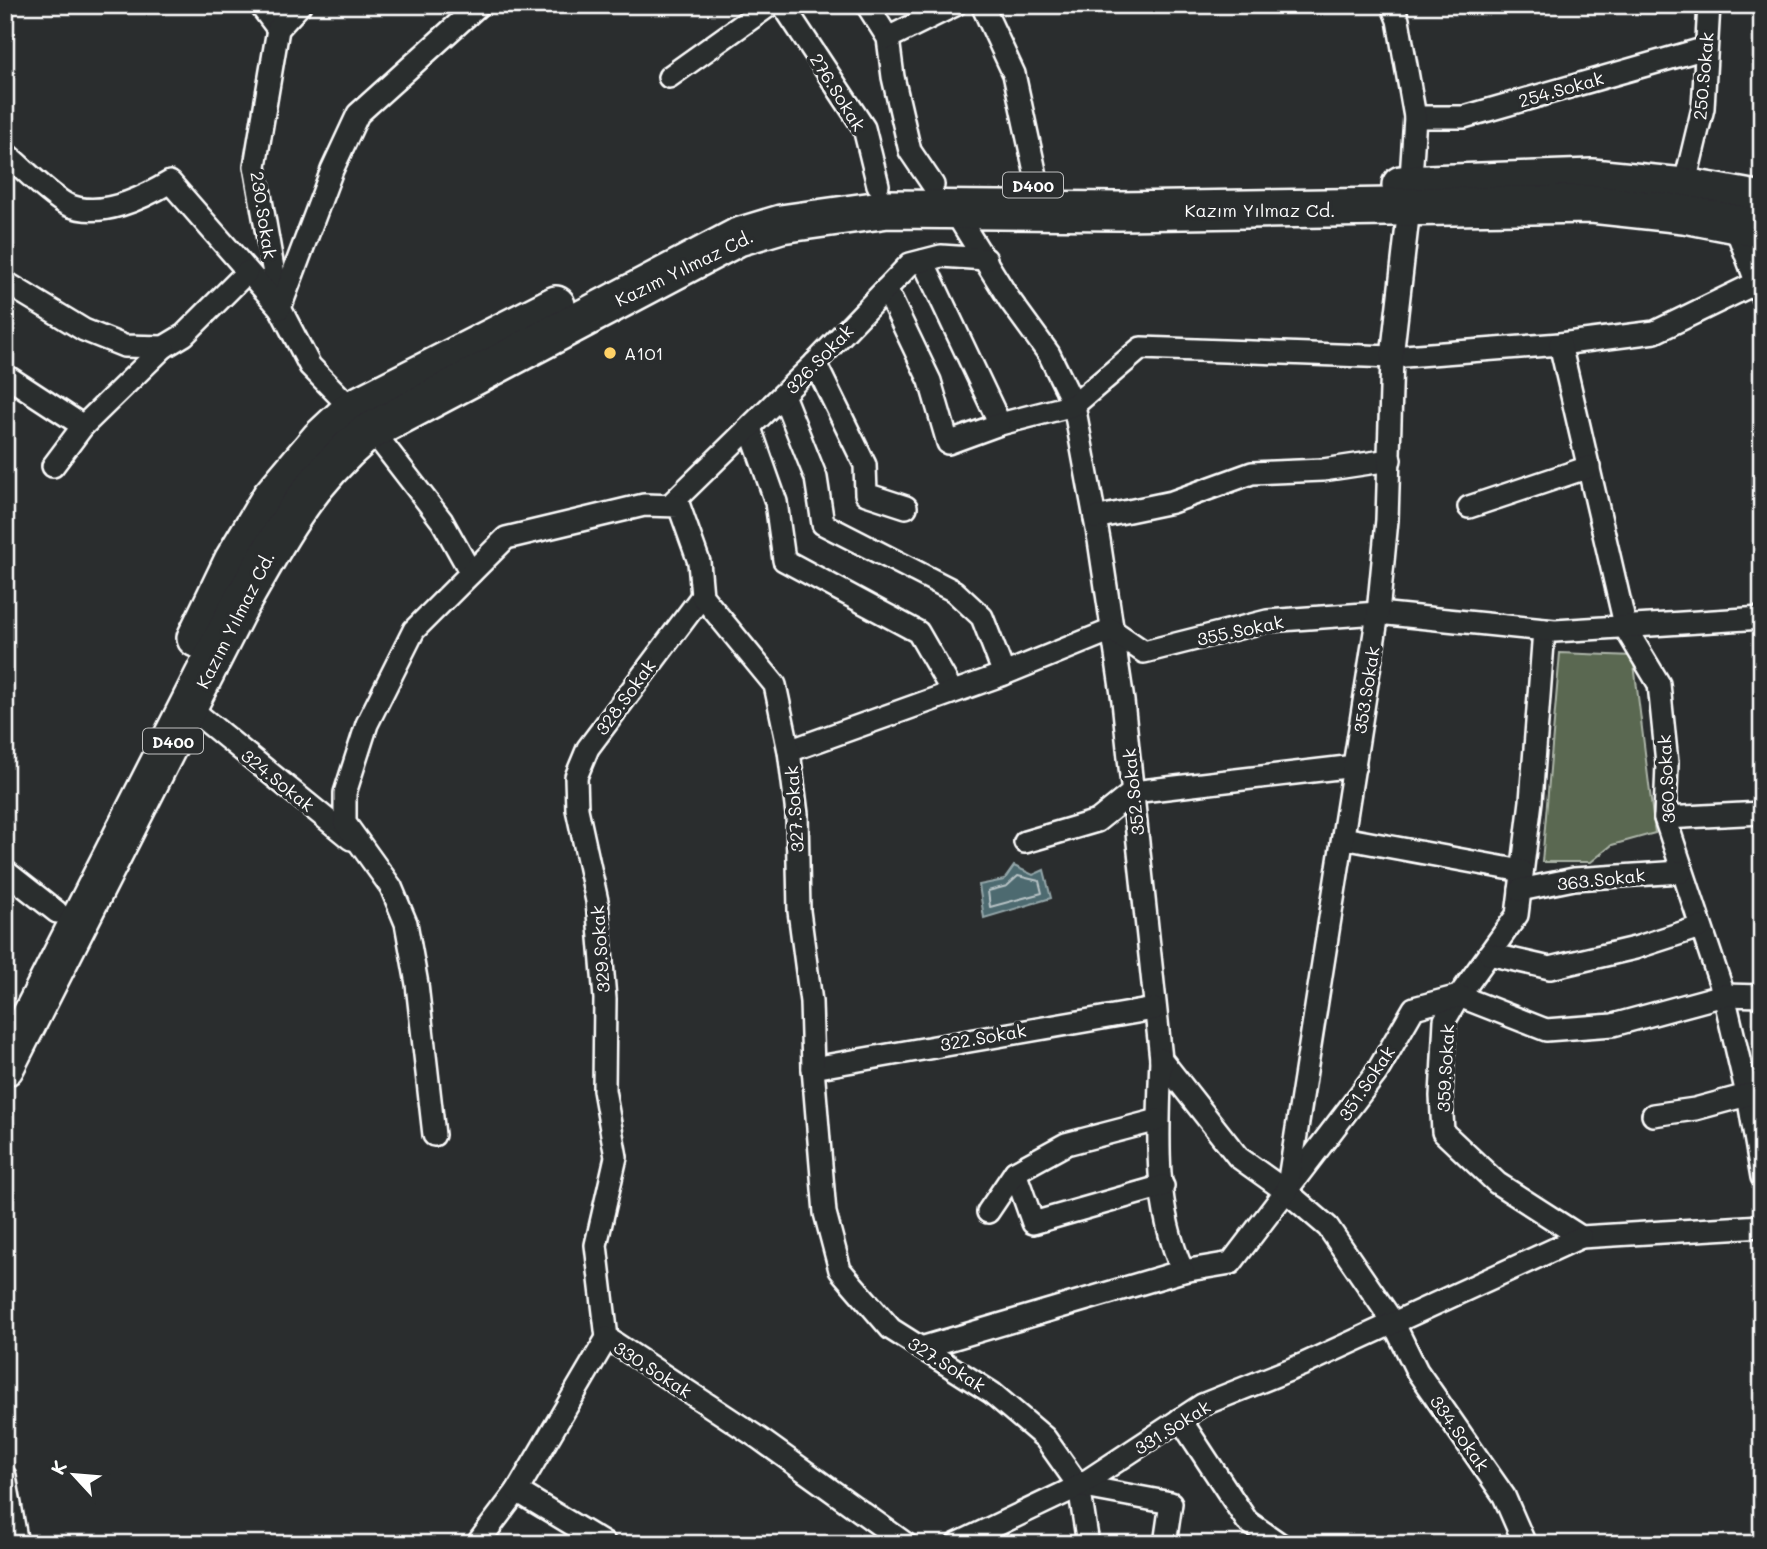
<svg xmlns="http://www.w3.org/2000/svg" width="1767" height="1549" font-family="Mali,sans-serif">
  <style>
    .green { fill: #5a6851; stroke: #acb4a8; stroke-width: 2 }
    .water { fill: #4d6a70; stroke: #94a6a9; stroke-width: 2 }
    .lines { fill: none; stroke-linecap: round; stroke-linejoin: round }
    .shore { stroke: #b8c3c6; stroke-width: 2 }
    .street-casing { stroke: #fff; stroke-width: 26 }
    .highway-casing { stroke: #fff; stroke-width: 42 }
    .street { stroke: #2a2d2e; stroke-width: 21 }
    .highway { stroke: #2a2d2e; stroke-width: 37 }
    .poi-dot { fill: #ffd166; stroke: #2a2d2e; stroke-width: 2.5 }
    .labels { text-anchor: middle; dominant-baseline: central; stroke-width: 7; stroke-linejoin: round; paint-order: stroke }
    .shield { fill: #2a2d2e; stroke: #bfc0c0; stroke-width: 2 }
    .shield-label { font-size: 16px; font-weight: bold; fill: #fff }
    .street-label { font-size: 18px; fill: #fff; stroke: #2a2d2e }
    .poi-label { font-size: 18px; fill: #fff; stroke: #2a2d2e; text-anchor: start }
  </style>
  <rect width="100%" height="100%" fill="#2a2d2e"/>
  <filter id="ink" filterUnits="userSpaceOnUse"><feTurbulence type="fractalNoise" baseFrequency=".0143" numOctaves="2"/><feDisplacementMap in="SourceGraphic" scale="14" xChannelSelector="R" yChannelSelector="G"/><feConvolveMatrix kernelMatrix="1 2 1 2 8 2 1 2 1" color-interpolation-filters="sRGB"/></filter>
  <g filter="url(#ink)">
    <!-- green -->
    <polygon class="green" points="1560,653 1633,656 1655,833 1612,845 1591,862 1542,862"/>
    <!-- water -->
    <polygon class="water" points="1014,866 1033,875 1044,870 1051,898 984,918 979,885 1004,880"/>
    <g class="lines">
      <!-- shore -->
      <polygon class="shore" points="1018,876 1039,881 1042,893 990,907 988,891 1007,886"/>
      <defs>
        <g id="street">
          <polyline points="260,5 278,29"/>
          <polyline points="300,5 278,29 255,166 280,308 310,366 352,409"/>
          <polyline points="783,5 864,128 878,185"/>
          <polyline points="867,5 888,38 893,77 910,151 933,185"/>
          <polyline points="982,5 1014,74 1038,185"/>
          <polyline points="888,38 955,5"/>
          <polyline points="669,77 770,5"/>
          <polyline points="1415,117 1464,117 1706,48"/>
          <path d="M 5,153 C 20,165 52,198 68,205 C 101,219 143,198 170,182 L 280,308 L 332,170 L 358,114 L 479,5"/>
          <polyline points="1684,187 1703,108 1709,5"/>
          <polyline points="953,209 1009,299 1049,354 1074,405 1099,540 1123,701 1161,1059 1238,1157 1287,1192 1328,1227 1393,1322 1417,1371 1504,1496 1524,1542 1522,1544"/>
          <polyline points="1734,223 1762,297"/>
          <polyline points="923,261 1000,424 1074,405 1141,348 1392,357 1560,344 1655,332 1756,283"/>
          <polyline points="5,282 84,330 124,346 164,347 184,335 247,272"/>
          <polyline points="886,289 930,381 948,443 1000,424"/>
          <polyline points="1560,344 1626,629 1659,684 1667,763 1665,818 1724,995 1750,1107 1762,1177"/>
          <polyline points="815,363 865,465 866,494 906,507"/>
          <polyline points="5,375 83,426"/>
          <polyline points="783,395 816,478 823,524 954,591 982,617 1004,674"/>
          <polyline points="750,428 776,502 784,560 918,632 952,691"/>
          <polyline points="372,430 442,521 471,573"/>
          <polyline points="53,466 83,426 164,347"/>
          <polyline points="670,505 815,363 910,264 941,256 986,259"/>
          <polyline points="1469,507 1589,467"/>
          <polyline points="1095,518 1172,502 1252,473 1323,470 1390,460"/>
          <polyline points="702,596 588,748 576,777 577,809 597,901 605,999 604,1090 616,1157 596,1245 607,1338 760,1439 906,1544"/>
          <polyline points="1544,630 1531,801 1517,915 1459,996 1445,1020 1441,1096 1443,1132 1497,1183 1581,1237 1762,1226"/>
          <polyline points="190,708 351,839"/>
          <polyline points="789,751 1004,674 1112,630 1144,652 1267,621 1378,613 1555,631 1762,618"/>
          <polyline points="1665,818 1762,813"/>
          <polyline points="1343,838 1522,871"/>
          <polyline points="1025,842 1097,821 1133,792 1355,766"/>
          <polyline points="5,871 57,912"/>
          <polyline points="1520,890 1574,879 1681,872"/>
          <polyline points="1489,954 1550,968 1635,948 1700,927"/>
          <path d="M 1161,1059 C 1158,1130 1153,1206 1183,1271 L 1231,1263 L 1377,1072 L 1414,1008 L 1459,996 L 1546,1030 L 1613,1025 L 1724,995 L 1762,996"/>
          <polyline points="813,1068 1154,1009"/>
          <polyline points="1653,1115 1695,1109 1747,1095"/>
          <polyline points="434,1135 417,984 406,923 391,887 345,823 345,793 367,724 414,630 506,538 644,505 679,506 699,562 702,596 775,685 789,751 797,814 799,911 811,1002 813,1068 825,1213 840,1270 891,1329 992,1393 1045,1438 1079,1486 1088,1544"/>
          <polyline points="1015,1172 1033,1223 1163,1186"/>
          <polyline points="1287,1192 1378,613 1387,520 1392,357 1409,208 1415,117 1398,20 1392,5"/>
          <polyline points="988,1212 1015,1172 1066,1144 1158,1120"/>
          <polyline points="924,1347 1183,1271"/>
          <polyline points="1180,1419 1247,1521 1280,1544"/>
          <polyline points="5,1476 17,1544"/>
          <polyline points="1079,1486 1171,1503 1165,1544"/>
          <polyline points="477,1544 517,1491"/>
          <polyline points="605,1544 517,1491 607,1338"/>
          <polyline points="957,1544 1079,1486 1202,1405 1304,1364 1581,1237"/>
        </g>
        <g id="highway">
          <polyline points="1401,185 1592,178 1684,187 1762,201"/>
          <polyline points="196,638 233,561 271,497 320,439 352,409 556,305"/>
          <path d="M 5,1067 L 235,614 C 275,543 302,488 365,434 L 738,237 L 781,224 L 888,209 L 1119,211 L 1592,204 L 1684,214 L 1762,229"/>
        </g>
      </defs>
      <!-- street casing -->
      <use href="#street" class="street-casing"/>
      <!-- highway casing -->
      <use href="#highway" class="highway-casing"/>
      <!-- street -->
      <use href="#street" class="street"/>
      <!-- highway -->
      <use href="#highway" class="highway"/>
    </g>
  </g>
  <!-- markers -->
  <circle class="poi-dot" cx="610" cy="353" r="7"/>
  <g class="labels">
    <!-- shield labels -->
    <g class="shield">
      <rect x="1003" y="172.5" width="60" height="25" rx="5"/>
      <rect x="143" y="728.5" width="60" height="25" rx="5"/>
    </g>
    <g class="shield-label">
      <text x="1033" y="185">D400</text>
      <text x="173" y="741">D400</text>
    </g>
    <!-- street labels -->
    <g class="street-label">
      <text transform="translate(1703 76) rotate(-85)">250.Sokak</text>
      <text transform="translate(1561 89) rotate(-16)">254.Sokak</text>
      <text transform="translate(838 92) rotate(58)">276.Sokak</text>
      <text x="1260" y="210">Kazım Yılmaz Cd.</text>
      <text transform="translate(264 215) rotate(81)">230.Sokak</text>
      <text transform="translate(684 268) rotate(-26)">Kazım Yılmaz Cd.</text>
      <text transform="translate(819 359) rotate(-46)">326.Sokak</text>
      <text transform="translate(235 620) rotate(-63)">Kazım Yılmaz Cd.</text>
      <text transform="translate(1240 630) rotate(-12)">355.Sokak</text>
      <text transform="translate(1366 690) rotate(-81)">353.Sokak</text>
      <text transform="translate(625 697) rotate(-54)">328.Sokak</text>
      <text transform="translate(1666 779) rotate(-93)">360.Sokak</text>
      <text transform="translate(278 780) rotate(39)">324.Sokak</text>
      <text transform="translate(1133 792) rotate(-96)">352.Sokak</text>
      <text transform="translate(794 809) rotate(-94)">327.Sokak</text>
      <text transform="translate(1601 879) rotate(-6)">363.Sokak</text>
      <text transform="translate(600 949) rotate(-94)">329.Sokak</text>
      <text transform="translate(983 1037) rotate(-10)">322.Sokak</text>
      <text transform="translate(1445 1068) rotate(-87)">359.Sokak</text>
      <text transform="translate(1366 1083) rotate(-56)">351.Sokak</text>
      <text transform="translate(947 1364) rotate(32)">327.Sokak</text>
      <text transform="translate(653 1369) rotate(33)">330.Sokak</text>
      <text transform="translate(1172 1427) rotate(-32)">331.Sokak</text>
      <text transform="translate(1460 1433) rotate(55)">334.Sokak</text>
    </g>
    <!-- poi labels -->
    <g class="poi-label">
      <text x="624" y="353">A101</text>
    </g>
  </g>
  <!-- margin -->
  <rect width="1767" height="1549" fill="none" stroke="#2a2d2e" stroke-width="28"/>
  <rect x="14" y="14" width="1739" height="1521" fill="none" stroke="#fff" stroke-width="2.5" filter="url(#ink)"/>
  <!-- north arrow -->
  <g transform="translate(74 1475) rotate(296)" stroke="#2a2d2e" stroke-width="5" paint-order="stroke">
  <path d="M0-5L12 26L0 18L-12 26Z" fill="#ffffff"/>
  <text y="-10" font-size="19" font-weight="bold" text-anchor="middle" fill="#ffffff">K</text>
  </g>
</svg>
